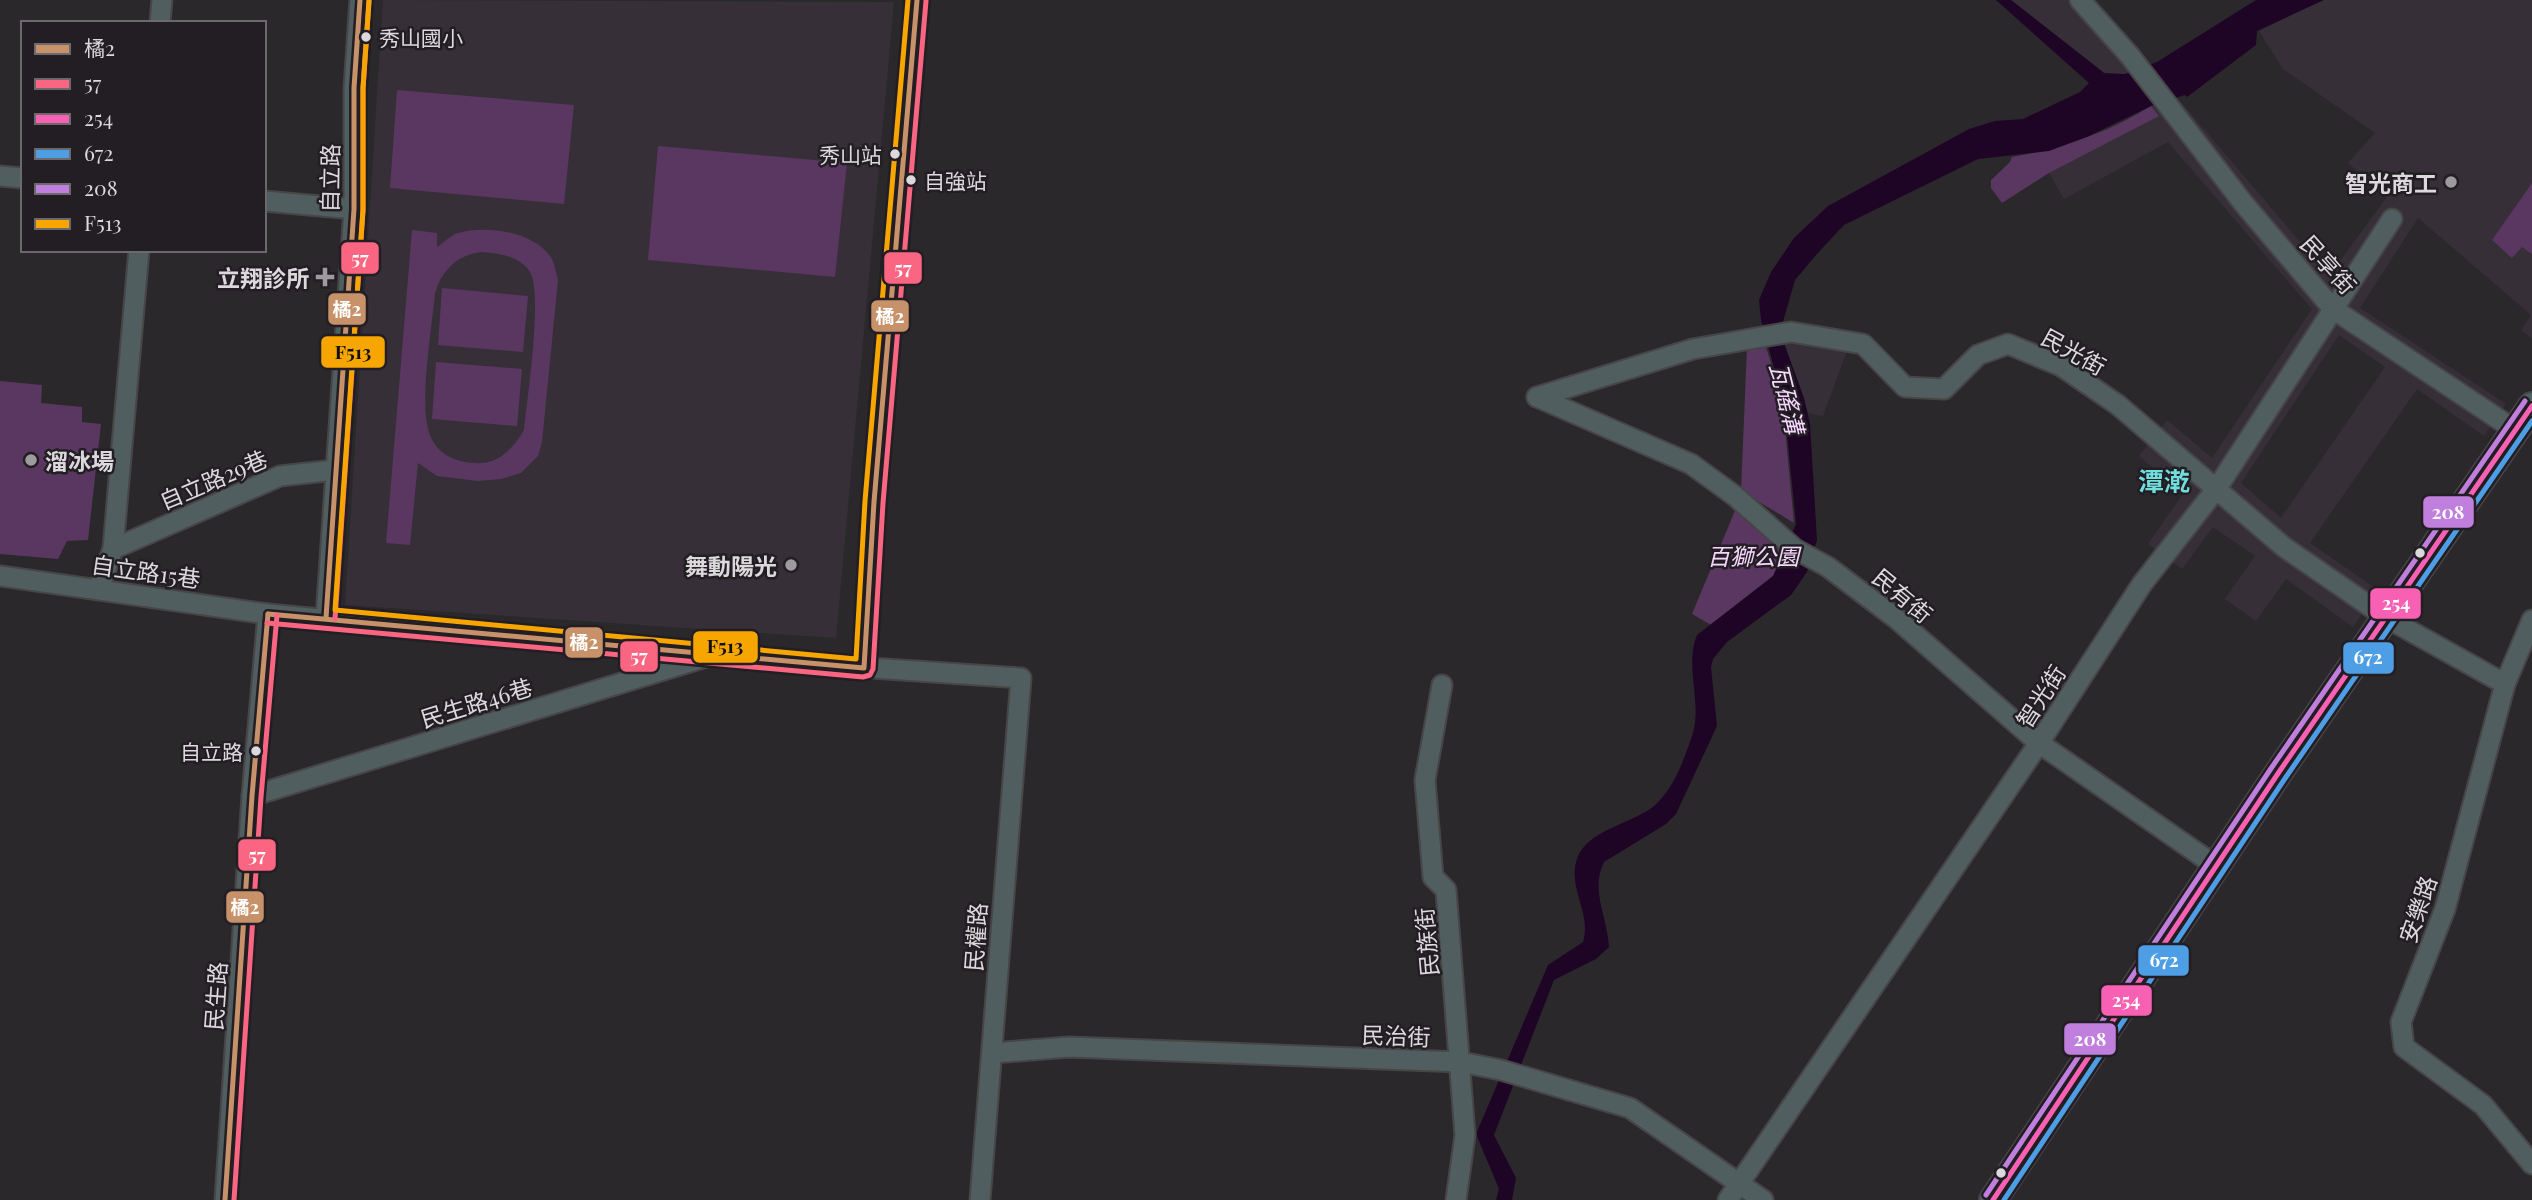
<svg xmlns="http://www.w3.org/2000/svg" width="2532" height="1200" font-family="'Playfair Display','Noto Sans TC',serif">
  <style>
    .built { fill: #362f38; fill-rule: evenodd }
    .green { fill: #593760; fill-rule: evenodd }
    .water { fill: #1f0525 }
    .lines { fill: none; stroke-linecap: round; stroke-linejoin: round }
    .street-casing { stroke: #474547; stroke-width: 23 }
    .secondary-casing { stroke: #474547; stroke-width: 30 }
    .street { stroke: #505e5f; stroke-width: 19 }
    .secondary { stroke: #4d6162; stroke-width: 26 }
    .bus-1-casing { stroke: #221e23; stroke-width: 10 }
    .bus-2-casing { stroke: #221e23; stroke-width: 10 }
    .bus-3-casing { stroke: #221e23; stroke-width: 10 }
    .bus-4-casing { stroke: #221e23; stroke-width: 10 }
    .bus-5-casing { stroke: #221e23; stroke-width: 10 }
    .bus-6-casing { stroke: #221e23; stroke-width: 10 }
    .bus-1 { stroke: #c7916a; stroke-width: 5 }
    .bus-2 { stroke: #fa6682; stroke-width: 5 }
    .bus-3 { stroke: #f860b3; stroke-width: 5 }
    .bus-4 { stroke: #4d9ee5; stroke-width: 5 }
    .bus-5 { stroke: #c07fdc; stroke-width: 5 }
    .bus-6 { stroke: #f7a600; stroke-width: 5 }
    .bus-dot { fill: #dcd9dc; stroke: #221e23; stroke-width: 2.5 }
    .poi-dot { fill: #9e9b9e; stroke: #221e23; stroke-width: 2.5 }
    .labels { text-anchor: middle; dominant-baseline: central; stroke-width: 5; stroke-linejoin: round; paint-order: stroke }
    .bus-label { font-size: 21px; fill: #dcd9dc; stroke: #221e23; text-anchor: start }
    .street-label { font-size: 23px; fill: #dcd9dc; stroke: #221e23 }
    .poi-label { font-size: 23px; font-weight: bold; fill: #dcd9dc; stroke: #221e23; text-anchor: end }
    .park-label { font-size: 23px; font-style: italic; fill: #f6d5fc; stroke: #221e23 }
    .water-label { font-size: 24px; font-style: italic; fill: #f6d6fd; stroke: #221e23 }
    .quarter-label { font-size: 26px; font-weight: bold; fill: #71dede; stroke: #221e23 }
    .line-badge { stroke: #221e23; stroke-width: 2.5 }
    .badge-label { font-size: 19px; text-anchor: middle; font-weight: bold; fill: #fff }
    .pale-badge-label { font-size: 19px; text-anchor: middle; font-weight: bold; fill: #111 }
  </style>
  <rect width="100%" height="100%" fill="#2b282c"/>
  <!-- built -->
  <g class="built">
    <polygon points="383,0 894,2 836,638 345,605"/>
    <path d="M 2011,0 L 2094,0 L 2329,276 L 2387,197 L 2348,163 L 2375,133 L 2283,69 L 2259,31 L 2321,0 L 2532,0 L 2532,338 L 2521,330 L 2531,315 L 2418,218 L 2360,308 L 2506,404 L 2484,436 L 2417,389 L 2310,543 L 2378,590 L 2353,627 L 2286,579 L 2256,621 L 2225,599 L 2255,556 L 2213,527 L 2182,569 L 2148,544 L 2183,494 L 2139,456 L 2167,420 L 2212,458 L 2312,309 L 2168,142 L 2064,199 L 2049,173 L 2159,115 ZM 2339,335 L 2385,367 L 2281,518 L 2241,483 Z"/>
    <polygon points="1782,340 1848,348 1823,416 1808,413"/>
  </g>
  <!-- green -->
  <g class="green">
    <polygon points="397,90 574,105 564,204 390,188"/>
    <path d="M 2151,106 L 2159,116 L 2049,173 L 2002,203 L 1991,188 L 1991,180 L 2010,162 L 2012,157 C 2060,149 2110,132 2151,106 Z"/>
    <polygon points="658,146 847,163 835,277 648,260"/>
    <polygon points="2532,183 2532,254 2522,247 2512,258 2492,240"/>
    <path d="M 412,230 L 437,233 L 437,247 C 443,243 449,237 455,234 C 483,224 536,231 552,259 C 555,265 556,274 558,280 L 542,442 L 538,456 L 521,473 L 501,479 L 478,481 L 437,476 L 418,463 L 410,545 L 386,543 ZM 481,252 C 498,253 520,256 530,272 C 543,294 527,400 524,430 C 513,449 498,465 474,463 C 454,462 435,453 429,432 C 419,402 432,328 435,293 C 442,270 457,255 481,252 Z"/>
    <polygon points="442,288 528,296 523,352 438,345"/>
    <polygon points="1765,344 1782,397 1794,523 1741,491 1747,347"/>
    <polygon points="436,362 522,369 517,426 432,419"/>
    <polygon points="0,381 42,385 41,403 82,407 82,422 101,424 88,540 67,541 58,559 0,554"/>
    <polygon points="1739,501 1799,548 1759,603 1720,630 1692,614"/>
  </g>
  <!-- water -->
  <path class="water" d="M 1996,0 L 2011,0 L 2104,73 L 2125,74 L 2157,62 L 2256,0 L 2324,0 L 2257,31 L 2256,45 L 2187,97 L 2185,95 L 2151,106 L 2089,136 L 2049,151 L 1978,159 L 1844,225 L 1816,255 L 1795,280 L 1780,332 L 1804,398 L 1810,424 L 1817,540 L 1807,572 L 1791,595 L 1727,642 L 1713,659 L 1711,667 L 1717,726 L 1676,814 L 1666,824 L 1604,862 C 1590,889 1607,916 1609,947 L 1596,959 L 1554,980 L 1494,1135 L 1516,1178 L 1512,1200 L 1496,1200 L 1499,1189 L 1476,1134 L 1548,965 L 1583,942 C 1592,913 1567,888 1577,859 C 1586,830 1632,824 1654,806 C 1674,789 1684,759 1692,736 C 1703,704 1684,666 1697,635 L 1773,576 L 1796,524 L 1784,404 L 1761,320 L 1759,300 L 1771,272 L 1794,238 L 1828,206 L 1969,129 L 1995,121 L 2023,119 L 2080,92 L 2089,83 Z"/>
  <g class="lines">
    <defs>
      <g id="street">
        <polyline points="2080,0 2130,56 2244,204 2333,309 2515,430"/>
        <polyline points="160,23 162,0"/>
        <polyline points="0,176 23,178"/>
        <polyline points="264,201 354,209"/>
        <polyline points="1537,397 1693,349 1791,332 1863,344 1905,387 1944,389 1978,355 2008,344 2061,366 2118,405 2284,547 2387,618 2505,684"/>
        <polyline points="1537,397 1691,464 1735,496 1795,549 1828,567 1897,619 2039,743 2216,866"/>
        <polyline points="113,549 280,476 335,470"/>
        <polyline points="0,576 268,614 752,660 1021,678 980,1200"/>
        <polyline points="99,588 113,549 139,250"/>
        <polyline points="326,618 354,209 354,88 360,0"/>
        <polyline points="2532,620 2505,684 2445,909 2401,1022 2404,1047 2483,1105 2532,1164"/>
        <polyline points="864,668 874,502 917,0"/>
        <polyline points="1442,685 1425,780 1433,877 1446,890 1465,1135 1456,1200"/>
        <polyline points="252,796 703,658"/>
        <polyline points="992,1053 1069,1047 1461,1062 1501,1070 1630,1108 1763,1200"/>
        <polyline points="225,1200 252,796 268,614"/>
        <polyline points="1728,1200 2039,743 2142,584 2217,488 2392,219"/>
      </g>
      <polyline id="secondary" points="1993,1200 2279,772 2532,406"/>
    </defs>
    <!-- street casing -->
    <use href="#street" class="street-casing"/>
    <!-- secondary casing -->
    <use href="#secondary" class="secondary-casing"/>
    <!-- street -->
    <use href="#street" class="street"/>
    <!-- secondary -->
    <use href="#secondary" class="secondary"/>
    <defs>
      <g id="bus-1">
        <polyline points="268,614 864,668 874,502 917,0"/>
        <polyline points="326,618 354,209 354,88 360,0"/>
        <polyline points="225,1200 252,796 268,614"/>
      </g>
      <g id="bus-2">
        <polyline points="335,619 363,210 363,88 369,1"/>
        <polyline points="267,623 863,677 870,675 873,669 883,503 926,1"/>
        <polyline points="234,1200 261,797 277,615"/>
      </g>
      <polyline id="bus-3" points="1993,1200 2279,772 2532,406"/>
      <polyline id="bus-4" points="2004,1200 2286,777 2532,421"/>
      <polyline id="bus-5" points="1986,1195 2272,767 2525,401"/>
      <polyline id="bus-6" points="369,1 363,88 363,210 335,610 856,659 865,501 908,0"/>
    </defs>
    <!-- bus-1 casing -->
    <use href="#bus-1" class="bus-1-casing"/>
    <!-- bus-2 casing -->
    <use href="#bus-2" class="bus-2-casing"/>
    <!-- bus-3 casing -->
    <use href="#bus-3" class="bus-3-casing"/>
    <!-- bus-4 casing -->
    <use href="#bus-4" class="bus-4-casing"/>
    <!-- bus-5 casing -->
    <use href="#bus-5" class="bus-5-casing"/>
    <!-- bus-6 casing -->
    <use href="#bus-6" class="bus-6-casing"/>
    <!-- bus-1 -->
    <use href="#bus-1" class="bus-1"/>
    <!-- bus-2 -->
    <use href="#bus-2" class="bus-2"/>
    <!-- bus-3 -->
    <use href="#bus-3" class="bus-3"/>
    <!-- bus-4 -->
    <use href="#bus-4" class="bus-4"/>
    <!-- bus-5 -->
    <use href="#bus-5" class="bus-5"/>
    <!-- bus-6 -->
    <use href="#bus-6" class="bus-6"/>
  </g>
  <!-- markers -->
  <g class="bus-dot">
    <circle cx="366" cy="37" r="6"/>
    <circle cx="895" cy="154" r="6"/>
    <circle cx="911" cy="180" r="6"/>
    <circle cx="2420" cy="553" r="6"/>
    <circle cx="256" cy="751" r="6"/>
    <circle cx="2001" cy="1173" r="6"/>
  </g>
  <g class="poi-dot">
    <circle cx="2451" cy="182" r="7"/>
    <path d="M321.5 266.5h7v7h7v7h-7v7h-7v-7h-7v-7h7z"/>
    <circle cx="31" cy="460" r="7"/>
    <circle cx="791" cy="565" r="7"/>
  </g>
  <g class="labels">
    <!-- bus labels -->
    <g class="bus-label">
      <text x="379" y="37">秀山國小</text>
      <text x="882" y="154" text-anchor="end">秀山站</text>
      <text x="924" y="180">自強站</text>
      <text x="243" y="751" text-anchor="end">自立路</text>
    </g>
    <!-- street labels -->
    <g class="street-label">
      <text transform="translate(329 178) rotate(-89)">自立路</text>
      <text transform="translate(2329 264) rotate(48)">民享街</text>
      <text transform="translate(2074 351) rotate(29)">民光街</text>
      <text transform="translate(213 479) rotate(-23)">自立路29巷</text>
      <text transform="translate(146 571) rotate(8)">自立路15巷</text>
      <text transform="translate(1903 595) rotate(40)">民有街</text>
      <text transform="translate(2040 696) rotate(-57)">智光街</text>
      <text transform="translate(476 702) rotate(-17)">民生路46巷</text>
      <text transform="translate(2417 909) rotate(-71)">安樂路</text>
      <text transform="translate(975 937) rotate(-86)">民權路</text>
      <text transform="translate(1426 942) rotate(-95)">民族街</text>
      <text transform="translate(215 996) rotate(-86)">民生路</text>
      <text transform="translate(1396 1035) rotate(2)">民治街</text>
    </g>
    <!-- poi labels -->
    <g class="poi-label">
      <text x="2437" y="182">智光商工</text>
      <text x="309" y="277">立翔診所</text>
      <text x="45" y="460" text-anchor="start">溜冰場</text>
      <text x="777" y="565">舞動陽光</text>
    </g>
    <!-- park labels -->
    <g class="park-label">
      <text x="1753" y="555">百獅公園</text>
    </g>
    <!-- water labels -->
    <g class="water-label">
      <text transform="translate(1788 398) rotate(76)">瓦磘溝</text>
    </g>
    <!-- quarter labels -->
    <g class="quarter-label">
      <text x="2164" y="480">潭漧</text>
    </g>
  </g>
  <g class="line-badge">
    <rect x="340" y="241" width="40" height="34" rx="7" fill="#fa6682"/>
    <rect x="883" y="251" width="40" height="34" rx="7" fill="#fa6682"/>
    <rect x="327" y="292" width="40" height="34" rx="7" fill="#c7916a"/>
    <rect x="870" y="299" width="40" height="34" rx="7" fill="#c7916a"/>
    <rect x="320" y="335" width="66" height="34" rx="7" fill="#f7a600"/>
    <rect x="2422" y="495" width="53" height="34" rx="7" fill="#c07fdc"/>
    <rect x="2369" y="587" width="53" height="33" rx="7" fill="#f860b3"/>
    <rect x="564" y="626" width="40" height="33" rx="7" fill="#c7916a"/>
    <rect x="692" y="630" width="67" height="34" rx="7" fill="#f7a600"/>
    <rect x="619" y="640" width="40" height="33" rx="7" fill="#fa6682"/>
    <rect x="2342" y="641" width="53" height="34" rx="7" fill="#4d9ee5"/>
    <rect x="237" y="838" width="40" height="34" rx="7" fill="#fa6682"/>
    <rect x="225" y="890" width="40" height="34" rx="7" fill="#c7916a"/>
    <rect x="2137" y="944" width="53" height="33" rx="7" fill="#4d9ee5"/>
    <rect x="2100" y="984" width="53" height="33" rx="7" fill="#f860b3"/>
    <rect x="2063" y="1022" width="54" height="34" rx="7" fill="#c07fdc"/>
  </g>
  <g class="badge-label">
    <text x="360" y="265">57</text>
    <text x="903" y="275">57</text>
    <text x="347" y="316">橘2</text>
    <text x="890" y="323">橘2</text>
    <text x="2448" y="519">208</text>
    <text x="2396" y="610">254</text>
    <text x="584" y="649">橘2</text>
    <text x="639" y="663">57</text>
    <text x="2368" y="664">672</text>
    <text x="257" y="862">57</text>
    <text x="245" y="914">橘2</text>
    <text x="2164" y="967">672</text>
    <text x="2126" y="1007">254</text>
    <text x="2090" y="1046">208</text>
  </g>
  <g class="pale-badge-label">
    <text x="353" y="359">F513</text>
    <text x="725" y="653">F513</text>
  </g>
  <!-- legend -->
  <rect x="21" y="21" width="245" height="231" fill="#221e23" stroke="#6c696d" stroke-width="2"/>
  <rect x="35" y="44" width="35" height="10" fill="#c7916a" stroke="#6c696d" stroke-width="2"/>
  <text x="84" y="56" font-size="21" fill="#dcd9dc">橘2</text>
  <rect x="35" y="79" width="35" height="10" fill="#fa6682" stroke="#6c696d" stroke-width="2"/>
  <text x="84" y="91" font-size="21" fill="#dcd9dc">57</text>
  <rect x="35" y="114" width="35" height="10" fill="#f860b3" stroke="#6c696d" stroke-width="2"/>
  <text x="84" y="126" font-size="21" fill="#dcd9dc">254</text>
  <rect x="35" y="149" width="35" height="10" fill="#4d9ee5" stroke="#6c696d" stroke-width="2"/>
  <text x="84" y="161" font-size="21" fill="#dcd9dc">672</text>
  <rect x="35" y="184" width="35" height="10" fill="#c07fdc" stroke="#6c696d" stroke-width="2"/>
  <text x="84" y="196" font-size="21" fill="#dcd9dc">208</text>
  <rect x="35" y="219" width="35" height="10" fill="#f7a600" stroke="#6c696d" stroke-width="2"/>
  <text x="84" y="231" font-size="21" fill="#dcd9dc">F513</text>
</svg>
